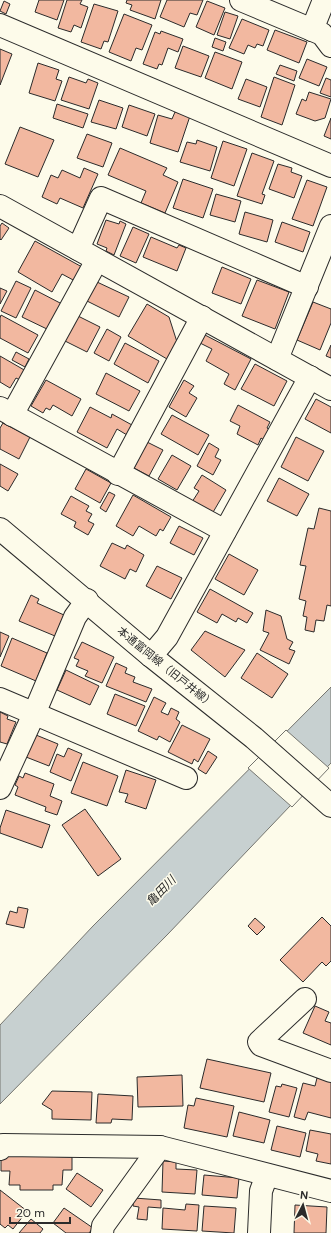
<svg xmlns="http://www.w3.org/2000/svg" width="331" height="1233" font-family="'DM Sans','Noto Sans JP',sans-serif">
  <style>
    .water { fill: #c7d0d0; stroke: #74746e }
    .pier { fill: #fdfbea; stroke: #74746e }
    .building { fill: #f2b8a0; stroke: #2b2b2b }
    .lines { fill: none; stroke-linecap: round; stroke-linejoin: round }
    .minor-casing { stroke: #2b2b2b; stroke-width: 24 }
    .minor { stroke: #fdfbea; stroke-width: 22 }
    .labels { text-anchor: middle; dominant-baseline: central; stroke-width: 3; stroke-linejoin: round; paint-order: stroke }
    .street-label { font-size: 11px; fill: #2b2b2b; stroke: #fdfbea }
    .water-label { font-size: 12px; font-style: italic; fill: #2b2b2b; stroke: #fdfbea }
  </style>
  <rect width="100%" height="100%" fill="#fdfbea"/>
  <!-- water -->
  <polygon class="water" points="331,687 331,763 168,934 0,1104 0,1025 93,926"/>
  <!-- pier -->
  <polygon class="pier" points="286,730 329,768 292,807 248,768"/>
  <!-- building -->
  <g class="building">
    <polygon points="39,0 64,0 57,20 35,12"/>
    <polygon points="67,0 82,0 80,4 88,7 81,28 74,25 71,32 58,28"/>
    <polygon points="127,0 161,0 155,19 130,10 132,5 126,3"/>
    <polygon points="167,0 203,0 197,15 190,13 184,27 160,17"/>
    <polygon points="4,1 10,4 6,14 0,11"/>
    <polygon points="207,1 225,8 214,35 196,27"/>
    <polygon points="94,4 118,11 108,42 104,41 101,49 81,42"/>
    <polygon points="225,12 238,16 230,39 217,35"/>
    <polygon points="124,14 152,25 142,50 136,48 131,61 109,52"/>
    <polygon points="242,19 269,30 263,46 257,44 255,48 248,45 244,54 229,48"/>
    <polygon points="275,30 307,42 299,63 267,50"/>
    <polygon points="161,31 183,39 178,52 168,48 162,65 159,64 157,69 143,64 155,32 160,34"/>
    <polygon points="215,38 226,42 223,51 212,47"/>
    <polygon points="183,46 209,56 201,77 175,68"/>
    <polygon points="0,49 12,54 0,85"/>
    <polygon points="215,52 242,62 232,89 205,78"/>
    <polygon points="307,59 327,67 319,86 299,78"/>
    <polygon points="38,63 59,70 56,79 62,81 55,101 29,93"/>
    <polygon points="280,65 297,71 294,81 276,74"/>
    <polygon points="69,77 86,83 88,79 98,83 89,109 61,100"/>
    <polygon points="274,77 295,85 282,125 261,117"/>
    <polygon points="326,78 331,80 331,97 320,93"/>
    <polygon points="246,79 267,87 260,107 238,99"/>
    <polygon points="309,92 331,99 325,118 315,121 296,114 302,99 306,101"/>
    <polygon points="99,100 123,108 116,129 91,122"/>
    <polygon points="57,104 88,114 83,128 53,118"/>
    <polygon points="129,105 155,114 147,136 122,127"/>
    <polygon points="175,112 190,116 178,152 150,143 158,115 172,119"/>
    <polygon points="331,118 331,139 324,136"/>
    <polygon points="20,127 54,140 38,177 5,164"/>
    <polygon points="87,134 112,143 103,167 77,158"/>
    <polygon points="197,140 217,147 210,171 180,162 187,142 196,144"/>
    <polygon points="223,141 247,149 234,186 211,178"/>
    <polygon points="120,148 167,168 163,175 178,182 165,213 141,203 146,191 108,175"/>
    <polygon points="252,153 274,161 262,194 265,195 262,204 237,196"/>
    <polygon points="278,164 292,168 291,172 302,176 294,198 269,189"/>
    <polygon points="84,168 98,174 83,208 60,198 57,204 42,197 51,175 58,178 62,170 80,178"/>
    <polygon points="183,179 213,189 203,218 173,208"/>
    <polygon points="307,180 327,187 313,226 292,219"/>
    <polygon points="216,194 241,201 235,222 210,215"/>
    <polygon points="245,212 273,220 267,242 239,234"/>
    <polygon points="106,220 119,224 120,221 126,224 114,255 106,251 107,248 97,244"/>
    <polygon points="282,222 310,232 303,252 275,242"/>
    <polygon points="2,223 9,228 1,240 0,239 0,226"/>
    <polygon points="133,227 149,234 136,263 120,256"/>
    <polygon points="151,237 177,248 179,245 186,248 177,271 143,257"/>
    <polygon points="35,241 82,267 75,281 62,274 52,292 18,272"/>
    <polygon points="222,267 251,279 241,304 212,293"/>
    <polygon points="257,280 289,292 275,329 242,316"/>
    <polygon points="16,281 31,288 16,318 1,311"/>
    <polygon points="97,282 129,297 119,317 87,301"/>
    <polygon points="0,288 7,291 0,304"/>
    <polygon points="35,290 62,304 49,330 22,317"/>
    <polygon points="313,302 331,309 331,323 320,350 297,340"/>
    <polygon points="147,304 169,317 177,342 167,359 128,336"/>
    <polygon points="1,315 38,335 28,353 0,338 0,318"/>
    <polygon points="78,316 100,327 87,352 65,341"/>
    <polygon points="107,329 121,337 109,361 94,353"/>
    <polygon points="205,335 251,359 235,390 224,384 229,374 206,361 212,349 200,343"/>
    <polygon points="125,343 159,361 148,383 114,364"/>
    <polygon points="331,345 331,358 326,356"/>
    <polygon points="16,352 29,359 25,367 12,360"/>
    <polygon points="0,356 26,371 20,380 16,378 10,388 0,382"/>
    <polygon points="255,364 287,381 274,406 241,389"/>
    <polygon points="106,373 140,391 129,411 96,394"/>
    <polygon points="46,380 81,399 72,416 53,405 50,410 46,408 43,413 31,406"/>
    <polygon points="184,380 194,386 189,393 197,398 186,417 169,407"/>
    <polygon points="316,399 331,407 331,433 305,419"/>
    <polygon points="238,405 270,422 267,428 270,430 264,440 261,438 258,445 237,434 240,426 230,421"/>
    <polygon points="90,407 111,418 112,414 132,425 127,435 117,429 107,448 77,432"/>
    <polygon points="172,415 209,435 198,455 161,434"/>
    <polygon points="3,423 30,437 19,459 0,449 0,428"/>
    <polygon points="296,437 324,451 308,481 281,467"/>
    <polygon points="147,442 163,450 149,476 134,468"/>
    <polygon points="209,443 219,449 215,457 221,460 213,475 197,466"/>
    <polygon points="172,455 191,466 177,490 158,479"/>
    <polygon points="0,464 18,474 8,491 0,486"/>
    <polygon points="86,469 111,483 100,503 75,489"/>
    <polygon points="202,475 226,490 212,514 192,502 199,491 194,488"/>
    <polygon points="279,478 309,494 297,516 267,501"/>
    <polygon points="109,492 115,495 106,512 100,508"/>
    <polygon points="133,495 171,517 163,531 160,529 156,536 139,526 133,536 116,526"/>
    <polygon points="71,496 89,506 86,511 92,514 88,521 94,524 88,535 74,527 76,522 61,514"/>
    <polygon points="319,508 331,511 331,606 327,605 324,621 316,620 314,632 305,630 307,617 303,616 306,601 299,599 306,566 300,565 308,528 314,529"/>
    <polygon points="179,526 203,538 194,555 170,543"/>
    <polygon points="112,543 125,549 127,545 144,555 136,572 130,569 125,579 100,566"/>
    <polygon points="229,554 258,570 244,595 215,579"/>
    <polygon points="157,566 182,578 171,599 146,586"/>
    <polygon points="210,589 253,613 247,623 238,618 236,622 222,614 217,623 197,612"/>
    <polygon points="31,595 39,599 37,603 64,615 55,636 19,621"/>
    <polygon points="266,610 281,616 287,639 293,642 289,649 295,651 289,664 260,650 269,633 263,631"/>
    <polygon points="205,631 245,650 225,677 191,650"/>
    <polygon points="0,632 9,636 0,657"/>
    <polygon points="12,638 47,653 36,681 1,666"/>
    <polygon points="82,642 114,657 102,683 85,676 88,671 76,666 79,660 74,658"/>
    <polygon points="257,653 288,674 272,698 241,678"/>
    <polygon points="116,663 127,668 125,673 135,677 133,682 152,689 146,702 106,686"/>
    <polygon points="66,670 99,686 90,705 57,690"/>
    <polygon points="115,694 145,706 136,726 107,714"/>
    <polygon points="154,697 166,703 161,712 168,715 171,708 179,712 176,719 180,722 170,742 159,736 157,740 138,731"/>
    <polygon points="0,712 8,716 7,719 16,722 7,744 0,742"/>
    <polygon points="182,725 210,739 198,762 194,759 192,764 168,752"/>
    <polygon points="36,735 58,744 49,766 26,757"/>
    <polygon points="68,748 82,754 71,781 50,772 57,754 64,757"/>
    <polygon points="208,751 217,757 206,774 198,769"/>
    <polygon points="83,762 118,776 107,806 71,793"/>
    <polygon points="126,770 156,780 146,809 125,802 128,794 119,792"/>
    <polygon points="25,773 54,784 50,796 62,801 57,815 45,811 46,807 15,795 18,787 15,785 19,776 23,778"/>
    <polygon points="85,809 121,859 98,876 62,825"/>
    <polygon points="6,810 50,825 42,848 0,833 0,828"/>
    <polygon points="18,907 28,909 24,928 6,924 10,911 17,913"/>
    <polygon points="322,917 331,926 331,961 326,966 322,962 303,982 280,960"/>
    <polygon points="255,918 265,927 257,935 248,926"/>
    <polygon points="315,1006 329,1012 325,1021 331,1023 331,1045 303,1033"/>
    <polygon points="207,1059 271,1073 264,1102 200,1088"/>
    <polygon points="182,1075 183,1106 138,1107 137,1077"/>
    <polygon points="317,1078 331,1081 331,1118 308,1112 305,1120 294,1117 303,1083 315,1086"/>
    <polygon points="282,1084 297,1088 289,1117 269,1112 276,1086 281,1087"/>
    <polygon points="52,1091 92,1092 91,1120 52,1119 52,1110 42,1104"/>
    <polygon points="98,1094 133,1096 132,1120 112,1119 111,1123 96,1123"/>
    <polygon points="196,1098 234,1106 227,1137 184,1128 188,1105 194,1106"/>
    <polygon points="239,1112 270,1120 264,1143 233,1136"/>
    <polygon points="277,1126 306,1133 300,1157 271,1150"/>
    <polygon points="310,1130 331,1134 331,1164 316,1161 318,1154 306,1151"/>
    <polygon points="1,1155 72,1157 72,1170 63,1170 62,1185 53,1185 53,1190 20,1190 20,1185 9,1185 10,1171 1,1171"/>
    <polygon points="163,1161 176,1162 176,1169 197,1170 195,1194 162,1192"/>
    <polygon points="77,1173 103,1190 91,1207 66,1189"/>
    <polygon points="204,1175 239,1178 237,1198 202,1195"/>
    <polygon points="0,1190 27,1211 13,1229 8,1225 5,1228 0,1224"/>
    <polygon points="134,1198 161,1200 161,1208 148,1207 147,1220 137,1219 139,1207 133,1206"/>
    <polygon points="186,1204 199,1205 197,1231 162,1229 163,1208 185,1210"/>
    <polygon points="295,1205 327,1207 326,1233 294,1233"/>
    <polygon points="204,1206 236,1208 234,1233 202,1231"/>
    <polygon points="64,1208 93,1228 89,1233 66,1233 53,1223"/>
    <polygon points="31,1219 43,1229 40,1233 19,1233"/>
  </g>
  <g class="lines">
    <defs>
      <g id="minor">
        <polyline points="241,0 322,34 331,46"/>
        <polyline points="0,25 331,166"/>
        <polyline points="312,30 324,0"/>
        <polyline points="0,206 331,389"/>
        <polyline points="78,249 101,198 307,287"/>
        <polyline points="277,359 331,226"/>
        <polyline points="0,408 225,531"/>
        <polyline points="12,415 97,260"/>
        <polyline points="118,474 202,317"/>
        <polyline points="0,529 151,656 254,738 331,806"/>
        <polyline points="151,656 167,637 310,377"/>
        <polyline points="0,699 186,778"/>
        <polyline points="0,788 34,714 75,617 87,600"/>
        <polyline points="305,999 259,1042 261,1045 331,1071"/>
        <polyline points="0,1149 3,1145 160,1147 331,1191"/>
        <polyline points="102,1233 103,1226 160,1147"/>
        <polyline points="259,1233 261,1191 267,1175"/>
      </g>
    </defs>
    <!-- minor casing -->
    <use href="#minor" class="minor-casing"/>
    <!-- minor -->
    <use href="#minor" class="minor"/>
  </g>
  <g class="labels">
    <!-- street labels -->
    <g class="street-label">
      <text transform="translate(166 667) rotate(39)">本通富岡線（旧戸井線）</text>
    </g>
    <!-- water labels -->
    <g class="water-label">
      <text transform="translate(161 891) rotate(-46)">亀田川</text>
    </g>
  </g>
  <!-- north arrow -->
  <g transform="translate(303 1205) rotate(6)" stroke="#fdfbea" stroke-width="3" paint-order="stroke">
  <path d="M0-3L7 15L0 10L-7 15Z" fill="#2b2b2b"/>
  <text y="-6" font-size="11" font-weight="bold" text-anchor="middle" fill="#2b2b2b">N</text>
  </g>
  <!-- scale -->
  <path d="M10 1217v6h60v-6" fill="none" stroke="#2b2b2b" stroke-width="2"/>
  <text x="16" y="1217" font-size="12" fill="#2b2b2b" stroke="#fdfbea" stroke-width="3" paint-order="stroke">20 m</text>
</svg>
